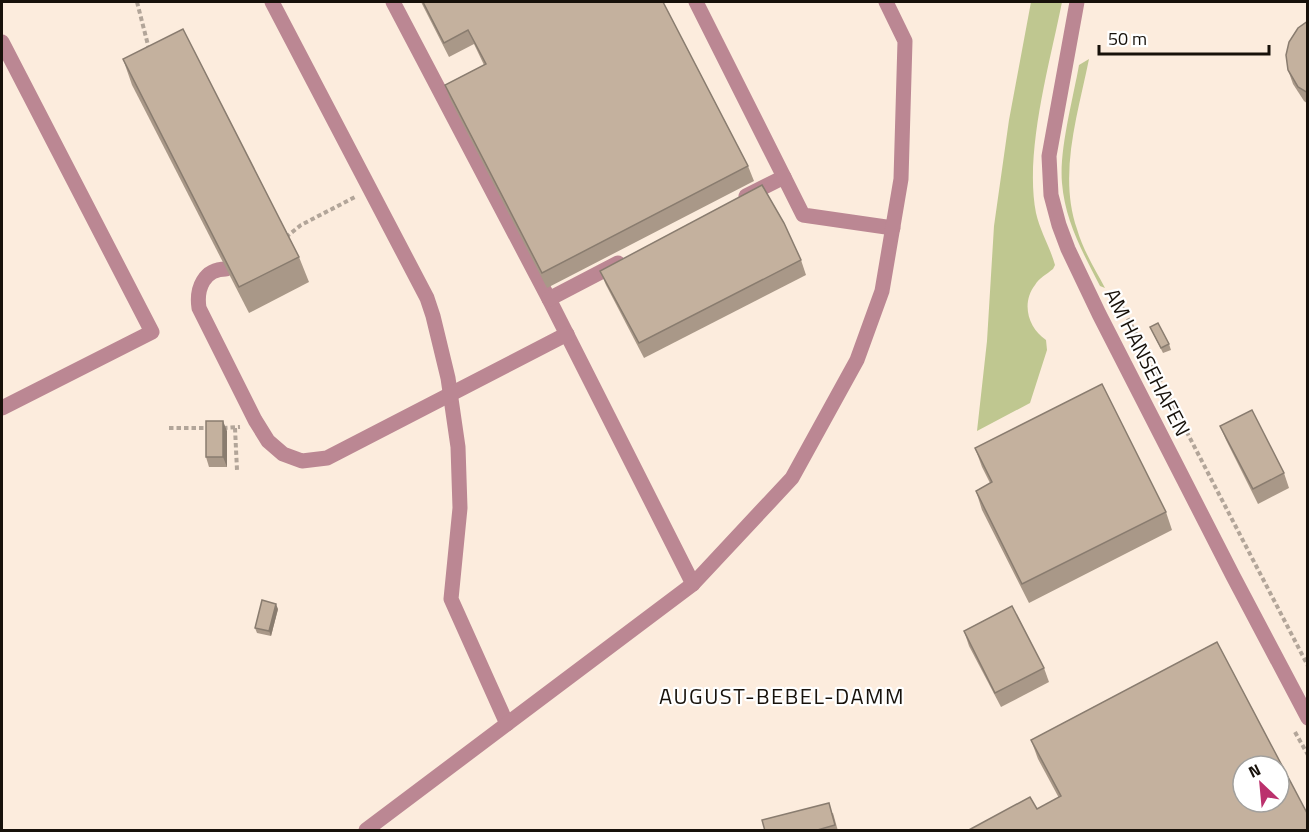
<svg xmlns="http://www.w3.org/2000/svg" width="1309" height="832" font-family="'Titillium Web',sans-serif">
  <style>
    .green { fill: #bfc790 }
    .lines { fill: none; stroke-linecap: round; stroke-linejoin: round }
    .path { stroke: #b2a599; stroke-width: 4; stroke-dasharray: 4.5 3; stroke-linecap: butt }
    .minor { stroke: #bb8793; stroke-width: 15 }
    .wall { fill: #a99888 }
    .shaded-wall { fill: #897c6f }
    .building { fill: #c4b19e; stroke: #897c6f; stroke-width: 1.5; fill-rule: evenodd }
    .labels { text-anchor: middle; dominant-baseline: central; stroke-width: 4.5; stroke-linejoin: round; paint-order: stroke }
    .street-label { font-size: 21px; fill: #17110a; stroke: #fff }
    .neighbourhood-label { font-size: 22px; letter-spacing: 1.5px; fill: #17110a; stroke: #fff }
  </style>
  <rect width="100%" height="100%" fill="#fcecdd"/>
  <!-- green -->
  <g class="green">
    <path d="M 1031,2 L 1062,2 C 1050,63 1024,152 1036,213 C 1040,231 1050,247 1055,265 L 1053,269 C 1047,274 1039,278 1035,285 C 1021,303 1028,328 1046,340 L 1047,350 L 1030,403 L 977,431 L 987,341 L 994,226 L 1009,120 Z"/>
    <path d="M 1089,59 C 1078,114 1058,174 1077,229 C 1083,250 1095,269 1105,288 L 1100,286 C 1083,253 1065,221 1062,183 C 1059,150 1073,99 1079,65 Z"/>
  </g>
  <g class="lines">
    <!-- path -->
    <g class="path">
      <polyline points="137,2 149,49"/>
      <polyline points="286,237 301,225 355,197"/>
      <polyline points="1121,305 1308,666"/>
      <polyline points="169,428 210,428"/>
      <polyline points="223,428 240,427"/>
      <polyline points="235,428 237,470"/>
      <polyline points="1295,732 1308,755"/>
    </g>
    <!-- minor -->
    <g class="minor">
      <polyline points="272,2 427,298 433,316 448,378 458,447 460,508 451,599 507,724"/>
      <polyline points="393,2 549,299 693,584"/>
      <polyline points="696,2 784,177 746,196"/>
      <polyline points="1077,2 1049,156 1051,195 1059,225 1068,249 1099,314 1233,576 1308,718"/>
      <polyline points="2,42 152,332 2,408"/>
      <polyline points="784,177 803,215 893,228"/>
      <path d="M 226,269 C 204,269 196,288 199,308 L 255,420 L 268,441 L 283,454 L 302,461 L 327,458 L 567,334"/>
      <polyline points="549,299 618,263"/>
      <polyline points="366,830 693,584 792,478 857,360 882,291 901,179 905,41 886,2"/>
    </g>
  </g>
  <!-- wall -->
  <g class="wall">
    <polygon points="421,2 663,2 748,166 754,181 547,288 450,99 445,85 484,65 474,44 449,57"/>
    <polygon points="1308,21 1308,104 1304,101 1293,84 1288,70"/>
    <polygon points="123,59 299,257 309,282 249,313 132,85"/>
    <polygon points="801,260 806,275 644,358 606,285 600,271"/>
    <polygon points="1150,327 1169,344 1171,350 1163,353"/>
    <polygon points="1220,426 1284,473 1289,488 1258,504 1226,440"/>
    <polygon points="227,431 227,467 209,467 206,457"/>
    <polygon points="975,448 1166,512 1172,530 1029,603 982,510 976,491 990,483 982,467"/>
    <polygon points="278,609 271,636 257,633 255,628"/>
    <polygon points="964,631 1044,668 1049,682 1001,707 969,646"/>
    <polygon points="1031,740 1308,815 1059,798 1038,759"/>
    <polygon points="833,813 838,831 765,831"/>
  </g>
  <!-- shaded-wall -->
  <g class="shaded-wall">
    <polygon points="223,421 227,431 227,467 223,457"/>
    <polygon points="276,604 278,609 271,636 269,631"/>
  </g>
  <!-- building -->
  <g class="building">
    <polygon points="423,2 663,2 748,166 542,273 445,85 486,64 468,30 444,43"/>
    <polygon points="1308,21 1308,93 1298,87 1288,70 1286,55 1289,42 1298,28"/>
    <polygon points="183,29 299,257 239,287 123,59"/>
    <polygon points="762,185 784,223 801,260 639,343 600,271"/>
    <polygon points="1158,323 1169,344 1161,348 1150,327"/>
    <polygon points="1102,384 1166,512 1022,584 976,491 992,482 975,448"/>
    <polygon points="1252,410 1284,473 1253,489 1220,426"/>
    <rect x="206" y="421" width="17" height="36"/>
    <polygon points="262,600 276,604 269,631 255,628"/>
    <polygon points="1012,606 1044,668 995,693 964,631"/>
    <path d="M 1217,642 L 1308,815 L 1308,831 L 967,831 L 1030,797 L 1037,809 L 1061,796 L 1031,740 ZM 1243,766 L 1279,766 L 1279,802 L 1243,802 Z"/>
    <polygon points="829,803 835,825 814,831 765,831 762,820"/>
  </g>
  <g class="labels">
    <!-- street labels -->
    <g class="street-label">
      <text transform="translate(1148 362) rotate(63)">AM HANSEHAFEN</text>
    </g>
    <!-- neighbourhood labels -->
    <g class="neighbourhood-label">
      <text x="782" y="696">AUGUST-BEBEL-DAMM</text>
    </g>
  </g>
  <!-- border -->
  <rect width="1309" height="832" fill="none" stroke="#17110a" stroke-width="6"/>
  <!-- north arrow -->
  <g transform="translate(1261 784) rotate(334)"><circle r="28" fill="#ffffff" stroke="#a2a09d" stroke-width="1.5"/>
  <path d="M0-4.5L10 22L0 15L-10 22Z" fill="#bb316d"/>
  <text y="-9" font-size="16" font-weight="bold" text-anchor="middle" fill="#17110a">N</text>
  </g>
  <!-- scale -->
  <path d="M1099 45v9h170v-9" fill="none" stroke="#17110a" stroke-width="3"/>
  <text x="1108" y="45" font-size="18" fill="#17110a" stroke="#ffffff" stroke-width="4.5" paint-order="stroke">50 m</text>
</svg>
